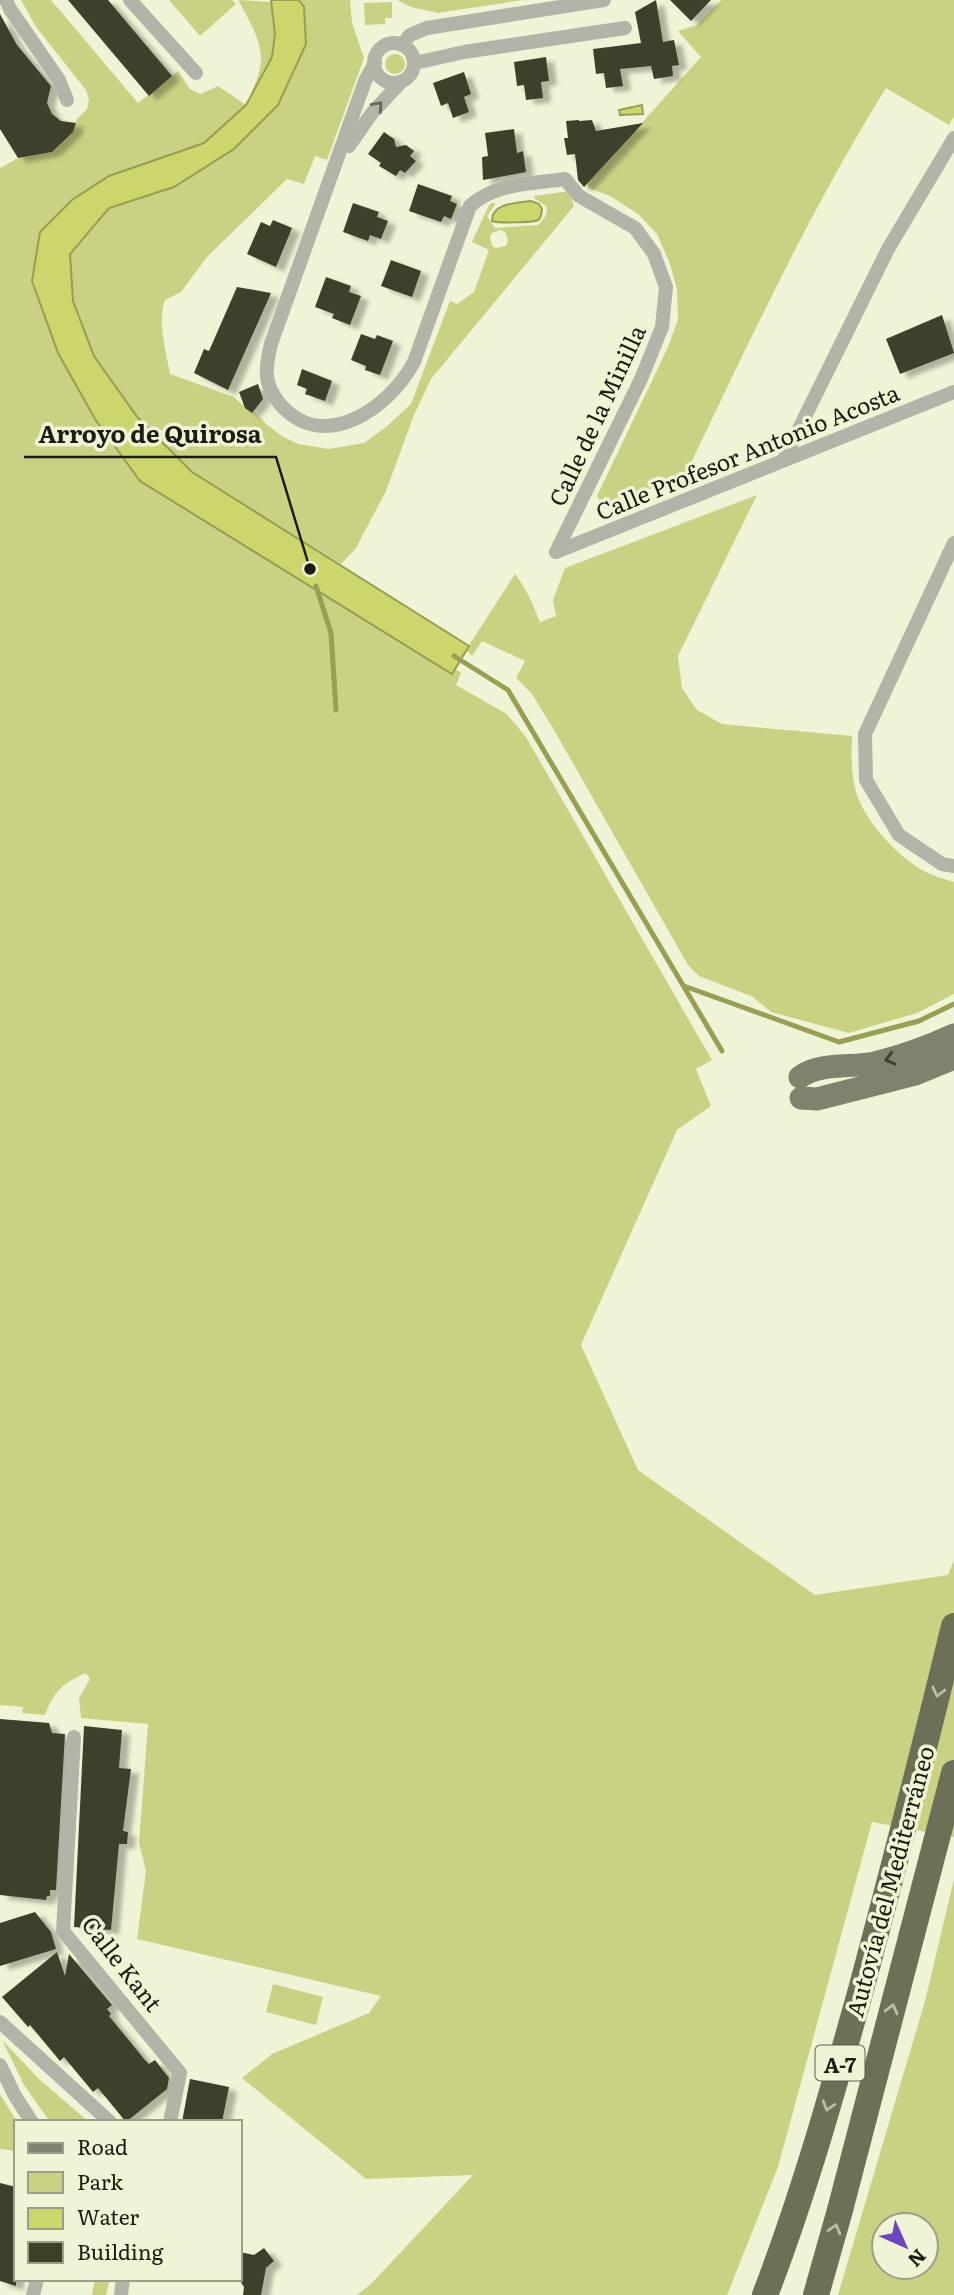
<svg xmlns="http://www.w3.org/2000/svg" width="954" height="2295" font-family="Literata,serif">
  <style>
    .green { fill: #cad183; fill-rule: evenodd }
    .water { fill: #cdd66d; stroke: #989e52; stroke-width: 2 }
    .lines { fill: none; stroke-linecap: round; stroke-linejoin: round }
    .stream { stroke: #989e52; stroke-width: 5 }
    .building { fill: #3d4029; filter: url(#shadow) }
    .minor { stroke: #b3b4a8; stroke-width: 14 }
    .primary { stroke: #7f826c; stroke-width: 23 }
    .motorway { stroke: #6d6f57; stroke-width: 26 }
    .oneway { stroke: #67685d }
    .oneway2 { stroke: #3e4032 }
    .oneway3 { stroke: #bcbfa4 }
    .labels { text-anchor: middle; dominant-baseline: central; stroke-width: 7; stroke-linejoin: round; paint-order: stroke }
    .shield { fill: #f0f4d7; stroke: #5b5d4d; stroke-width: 2 }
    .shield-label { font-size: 21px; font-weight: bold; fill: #1b1c12 }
    .street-label { font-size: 23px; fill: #1b1c12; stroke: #f0f4d7 }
    .leader { fill: none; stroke: #1b1c12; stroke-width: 2.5 }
    .callout-dot { fill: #1b1c12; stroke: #f0f4d7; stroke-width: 2.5 }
    .callout-label { font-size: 24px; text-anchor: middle; font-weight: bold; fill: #1b1c12; stroke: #f0f4d7; stroke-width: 7; stroke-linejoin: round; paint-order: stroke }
  </style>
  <defs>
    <filter id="shadow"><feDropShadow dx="8" dy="4.5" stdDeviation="2" flood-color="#0004"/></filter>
  </defs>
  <rect width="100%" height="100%" fill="#f0f4d7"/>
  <!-- green -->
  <g class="green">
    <path d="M 21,0 L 51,0 L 138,103 L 178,71 L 190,89 L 201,94 L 218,86 L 246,105 L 204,143 L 109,176 L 72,200 L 40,232 L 95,419 L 452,673 L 455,669 L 461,673 L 456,685 L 507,714 L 526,737 L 712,1060 L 696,1069 L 711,1106 L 677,1130 L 581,1345 L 638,1470 L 815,1595 L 948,1575 L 954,1560 L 954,1837 L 872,1822 L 778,2167 L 727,2295 L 357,2295 L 371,2284 L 473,2175 L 366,2179 L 242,2078 L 272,2054 L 369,2013 L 381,1996 L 137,1939 L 146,1871 L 139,1843 L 148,1724 L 81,1718 L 79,1698 L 90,1679 L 86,1673 C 63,1683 54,1691 45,1715 L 22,1713 L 23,1707 L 0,1705 L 0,168 L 18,158 L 52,152 L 73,132 L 77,119 L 87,109 L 89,100 L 86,90 L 36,27 Z"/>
    <polygon points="169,0 232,0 236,4 200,36"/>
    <path d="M 238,0 L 271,2 L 275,34 L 272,57 L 249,100 C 252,90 258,79 260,68 C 265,45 249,20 238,0 Z"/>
    <path d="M 299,0 L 350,0 L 352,23 L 364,58 L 327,160 L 315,156 L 304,184 L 287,179 L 207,257 L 181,292 L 165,300 C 157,323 166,350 170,374 L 234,397 L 252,413 L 254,411 L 266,424 L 282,436 L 298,444 L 329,449 L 364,443 L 387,426 L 411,404 L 450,301 L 457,304 L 474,292 L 489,250 L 472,242 L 489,205 L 494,202 L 495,205 L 487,216 L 495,228 L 538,225 L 545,217 L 547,211 L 546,206 L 535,199 L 534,196 L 569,191 L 574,206 L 431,379 L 414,415 L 386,491 L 356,548 L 341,564 L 192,472 L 138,418 L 94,356 L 73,301 L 70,254 L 109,208 L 174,187 L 234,149 L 304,7 ZM 500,230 L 505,232 L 508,240 L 506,246 L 496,248 L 492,246 L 490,237 L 492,233 Z"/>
    <polygon points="397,0 523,0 438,13 411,7"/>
    <path d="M 721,0 L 954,0 L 954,116 L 949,125 L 886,88 C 809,212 748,344 685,475 L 610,505 L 602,503 L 597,496 L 668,347 L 678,320 L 677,289 L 669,261 L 657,234 L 638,214 L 610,196 L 589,188 L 587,184 L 701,57 L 678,31 L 697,25 Z"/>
    <polygon points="392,2 392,18 385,18 385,24 365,25 364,3"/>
    <circle cx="395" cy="64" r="10"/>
    <path d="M 757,495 L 678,656 L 682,688 L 697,710 L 722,724 L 852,736 C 851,755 851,776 857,795 C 867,823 898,857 924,871 C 933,876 944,879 954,882 L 954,994 L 917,1013 L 849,1033 L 771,1012 L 753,997 L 699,976 L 688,965 L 554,730 L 532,694 L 516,678 L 525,661 L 482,641 L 472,656 L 466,650 L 515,574 C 527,589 533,605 540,622 L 556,616 L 553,600 L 565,568 Z"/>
    <path d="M 954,1879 L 954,2295 L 838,2295 L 925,2001 ZM 884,2225 L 926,2225 L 926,2267 L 884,2267 Z"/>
    <polygon points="273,1984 323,1997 316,2025 266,2012"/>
    <polygon points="2,2040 40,2080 89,2122 50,2122 24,2085"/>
    <polygon points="0,2094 17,2122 16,2151 0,2149"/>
    <polygon points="95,2279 110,2279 106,2295 92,2295"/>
  </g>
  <!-- water -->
  <g class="water">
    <polygon points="271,0 299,0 304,7 306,44 278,105 234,149 174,187 109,208 70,254 73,301 94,356 138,418 192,472 469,646 452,674 140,481 95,419 58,353 32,281 40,232 72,200 109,176 204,143 246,105 272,57 275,34"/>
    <polygon points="642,105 643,114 620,115 619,110"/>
    <path d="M 531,201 L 539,204 L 542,209 C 541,214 542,217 538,220 C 532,223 496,223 492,221 C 491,203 517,203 531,201 Z"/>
  </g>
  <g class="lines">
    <!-- stream -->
    <g class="stream">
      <polyline points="316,586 331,633 336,710"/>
      <polyline points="454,656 508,690 722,1051"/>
      <polyline points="684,986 839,1042 919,1021 954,1004"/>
    </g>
  </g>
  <!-- building -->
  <g class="building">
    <polygon points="68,0 108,0 172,76 149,96"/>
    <polygon points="656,0 663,42 674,40 679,65 672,66 673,76 654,79 651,66 620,69 623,86 606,88 604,73 596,74 593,49 641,43 635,12"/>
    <polygon points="670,0 711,0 691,21"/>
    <polygon points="0,14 17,45 51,86 47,103 52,114 61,121 76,123 73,132 52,152 18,158 0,129"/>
    <polygon points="546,57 549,81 541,82 543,98 526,100 524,85 517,86 514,62"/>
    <polygon points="464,72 471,94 464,97 469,112 453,118 448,103 441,106 433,83"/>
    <polygon points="579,120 579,121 592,120 596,131 643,123 584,187 578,180 575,154 567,155 564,138 568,138 566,121"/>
    <polygon points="514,129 517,153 523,151 526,172 483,180 482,157 488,156 485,133"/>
    <polygon points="384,132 394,139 396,147 406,145 414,151 410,156 416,161 405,173 400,170 396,176 379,166 381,163 368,154"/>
    <polygon points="418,184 452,196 450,201 457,204 451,219 444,216 441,222 409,211"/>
    <polygon points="353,203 379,212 377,217 388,221 381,239 370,235 368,241 343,232"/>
    <polygon points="273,220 292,228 276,267 247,254 261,222 270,226"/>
    <polygon points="391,260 421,271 412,297 381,286"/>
    <polygon points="326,277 351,286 349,292 361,296 350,325 332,318 334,314 315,307"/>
    <polygon points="237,287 271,293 228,390 194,373 204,349 209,351"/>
    <polygon points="942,315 954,353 900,374 886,339"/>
    <polygon points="361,334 375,339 377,335 393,341 380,375 365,370 366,366 351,360"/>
    <polygon points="302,369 332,381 325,401 305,394 307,389 297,385"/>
    <polygon points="258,384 263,399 252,413 245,408 239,392"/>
    <polygon points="0,1719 49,1723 52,1733 65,1734 56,1890 50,1890 50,1896 47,1896 46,1900 0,1895"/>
    <polygon points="84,1726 122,1730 119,1768 131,1769 123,1831 128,1832 127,1844 119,1844 111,1930 74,1927"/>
    <polygon points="35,1912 51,1932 56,1949 0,1966 0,1923"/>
    <polygon points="57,1952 65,1976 69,1954 112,2005 107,2009 111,2014 109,2016 145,2060 149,2064 155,2060 169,2078 167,2089 126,2122 98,2088 93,2092 64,2057 60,2061 30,2025 28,2027 2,1997"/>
    <polygon points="190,2079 229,2087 222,2122 182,2122"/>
    <polygon points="0,2183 16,2187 16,2286 0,2281"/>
    <polygon points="264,2248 274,2261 266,2268 261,2295 243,2295 244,2287 240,2281 240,2252 254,2255"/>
  </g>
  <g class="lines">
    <!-- minor -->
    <g class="minor">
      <polyline points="6,0 10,9 59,80 67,100"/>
      <polyline points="130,0 196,73"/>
      <circle cx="394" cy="63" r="20"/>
      <polyline points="402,45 410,35 427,28 604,0"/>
      <path d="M 375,63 L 365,81 L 271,344 C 265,368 263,384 280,404 C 324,455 390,407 414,362 L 470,206 C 495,183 532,184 565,179 L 579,196 L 635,228 L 654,254 L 666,287 L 662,327 L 641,379 L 556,552"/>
      <polyline points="415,63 464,52 625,28"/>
      <polyline points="349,146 372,113 401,82"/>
      <polyline points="784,459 888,249 954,138"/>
      <polyline points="954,543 865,734 866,780 899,835 942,864 954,866"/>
      <polyline points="556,552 954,392"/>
      <polyline points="74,1737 63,1931 180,2073 170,2122"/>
      <polyline points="0,2022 110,2122"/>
      <polyline points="0,2065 15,2096 32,2122"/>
      <polyline points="33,2295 37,2279"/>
      <polyline points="121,2295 123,2279"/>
    </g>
    <!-- primary -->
    <g class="primary">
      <path d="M 800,1077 C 821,1062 851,1068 875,1063 C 903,1056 928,1047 954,1035"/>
      <polyline points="801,1098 817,1099 915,1074 954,1058"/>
    </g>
    <!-- motorway -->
    <g class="motorway">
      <path d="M 765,2295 C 804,2194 833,2090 862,1986 C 894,1866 925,1746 954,1626"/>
      <polyline points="816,2295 840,2210 954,1773"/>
    </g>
  </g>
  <!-- one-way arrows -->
  <defs><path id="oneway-chevron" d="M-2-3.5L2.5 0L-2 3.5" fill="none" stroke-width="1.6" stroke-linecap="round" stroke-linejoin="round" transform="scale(1.75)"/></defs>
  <use class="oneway" href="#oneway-chevron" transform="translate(378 106) rotate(-49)"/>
  <use class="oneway2" href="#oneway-chevron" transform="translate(890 1059) rotate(165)"/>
  <g class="oneway3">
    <use href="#oneway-chevron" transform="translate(938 1692) rotate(104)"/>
    <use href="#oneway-chevron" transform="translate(892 2009) rotate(-76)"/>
    <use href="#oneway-chevron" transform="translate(828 2106) rotate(107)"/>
    <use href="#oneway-chevron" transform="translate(835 2229) rotate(-74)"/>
  </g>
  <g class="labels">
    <!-- shield labels -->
    <rect class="shield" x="815.5" y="2045.5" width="49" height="35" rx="5"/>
    <g class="shield-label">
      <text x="840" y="2063">A-7</text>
    </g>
    <!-- street labels -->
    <g class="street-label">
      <text transform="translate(596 415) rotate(-65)">Calle de la Minilla</text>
      <text transform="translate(747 451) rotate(-22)">Calle Profesor Antonio Acosta</text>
      <text transform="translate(889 1881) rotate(-75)">Autovía del Mediterráneo</text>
      <text transform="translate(123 1963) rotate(52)">Calle Kant</text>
    </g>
  </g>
  <!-- callouts -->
  <path class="leader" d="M310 569L276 457H24"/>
  <circle class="callout-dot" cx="310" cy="569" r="7"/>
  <g class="callout-label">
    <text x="150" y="443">Arroyo de Quirosa</text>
  </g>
  <!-- legend -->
  <rect x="14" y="2120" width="228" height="161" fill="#f0f4d7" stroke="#9b9e88" stroke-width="2"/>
  <rect x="28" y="2143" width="35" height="10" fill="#7f826c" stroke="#9b9e88" stroke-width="2"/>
  <text x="77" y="2155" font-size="21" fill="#1b1c12">Road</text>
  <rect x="28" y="2172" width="35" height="21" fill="#cad183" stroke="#9b9e88" stroke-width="2"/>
  <text x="77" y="2190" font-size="21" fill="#1b1c12">Park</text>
  <rect x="28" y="2208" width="35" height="21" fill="#cdd66d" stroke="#9b9e88" stroke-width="2"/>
  <text x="77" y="2225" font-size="21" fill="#1b1c12">Water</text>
  <rect x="28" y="2242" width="35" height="21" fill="#3d4029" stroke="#9b9e88" stroke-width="2"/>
  <text x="77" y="2260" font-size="21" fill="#1b1c12">Building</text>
  <!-- north arrow -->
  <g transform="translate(905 2246) rotate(135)"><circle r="33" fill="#f0f4d7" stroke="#9b9e88" stroke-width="2"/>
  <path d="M0-5L12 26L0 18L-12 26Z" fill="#6c47c0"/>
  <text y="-10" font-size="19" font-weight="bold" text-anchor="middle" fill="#1b1c12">N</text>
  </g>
</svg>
